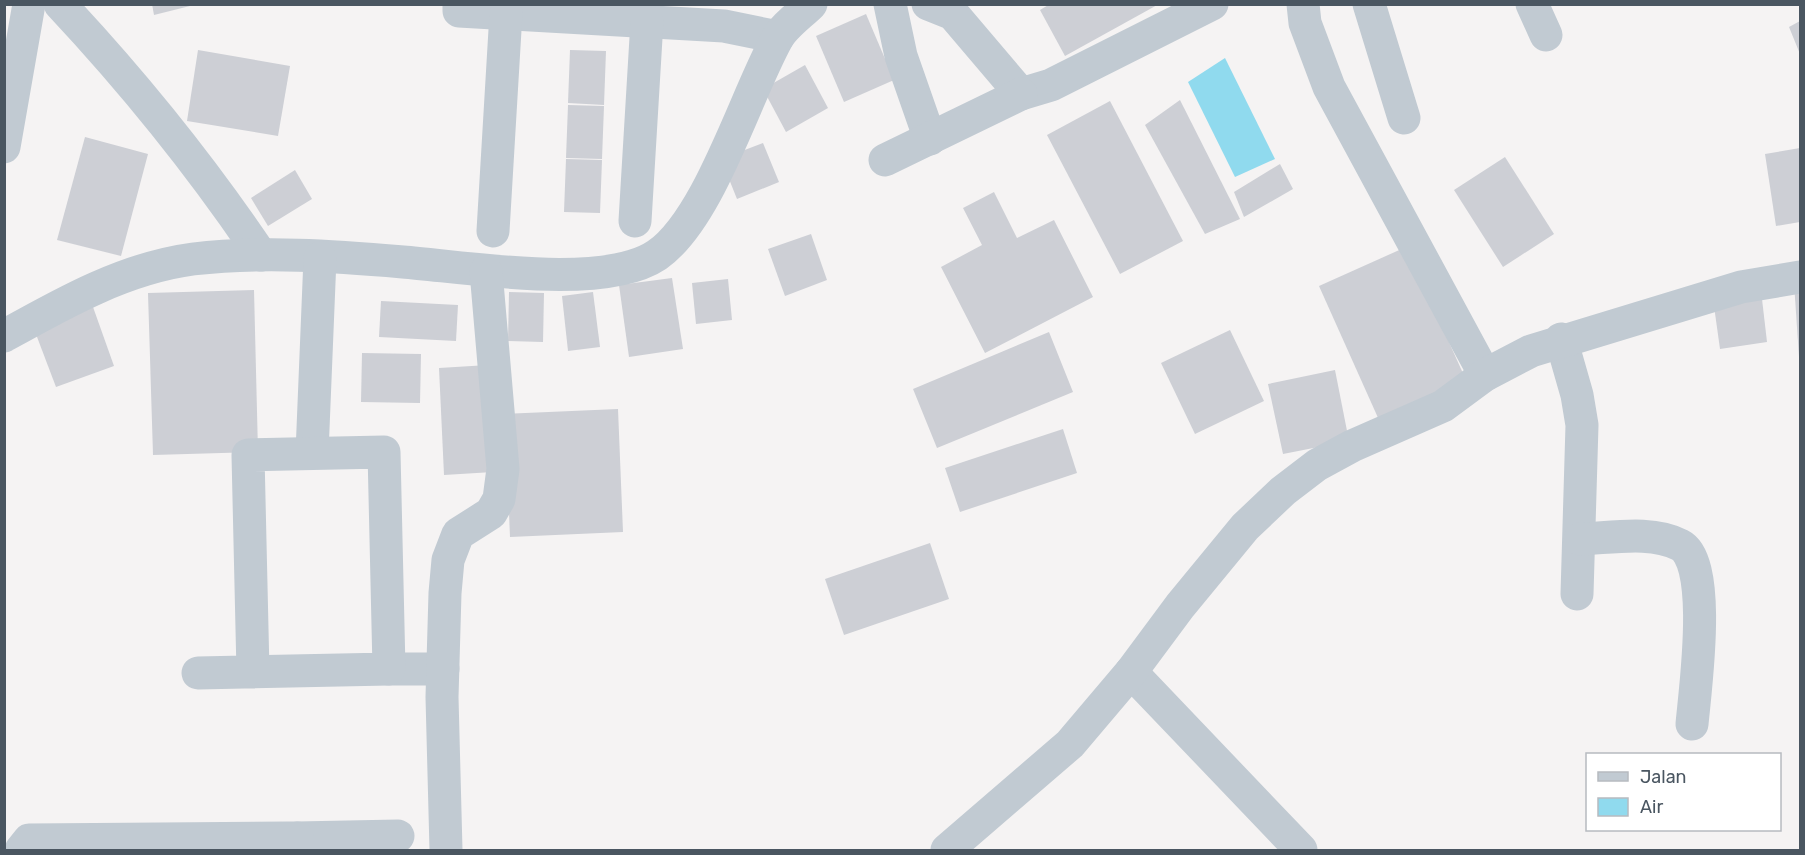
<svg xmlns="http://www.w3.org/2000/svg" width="1805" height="855" font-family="Rubik,sans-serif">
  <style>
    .water { fill: #90daee }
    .building { fill: #cdcfd5 }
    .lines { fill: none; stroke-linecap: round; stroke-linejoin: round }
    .minor { stroke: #c1cad2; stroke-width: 33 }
  </style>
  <rect width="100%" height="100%" fill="#f5f3f3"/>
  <!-- water -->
  <polygon class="water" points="1225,58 1275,159 1235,177 1188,82"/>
  <!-- building -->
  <g class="building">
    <polygon points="152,4 194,4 194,5 154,15"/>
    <polygon points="1050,4 1159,4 1065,56 1040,10"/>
    <polygon points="866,14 894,80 844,102 816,36"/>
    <polygon points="1800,21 1800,54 1789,27"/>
    <polygon points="198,50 290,66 278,136 187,121"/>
    <polygon points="570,50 606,51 604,105 568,103"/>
    <polygon points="805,65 828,108 786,132 763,89"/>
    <polygon points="1180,100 1240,219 1205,234 1145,125"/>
    <polygon points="1110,101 1183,241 1120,274 1047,135"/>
    <polygon points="568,105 604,106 602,159 566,158"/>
    <polygon points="85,137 148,154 121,256 57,240"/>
    <polygon points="763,143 779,182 737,199 721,159"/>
    <polygon points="1800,148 1800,222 1776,226 1765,154"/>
    <polygon points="1505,157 1554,234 1503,267 1454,190"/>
    <polygon points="566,159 602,160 600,213 564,212"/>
    <polygon points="1280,164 1293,189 1244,217 1234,192"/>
    <polygon points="295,170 312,199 268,226 251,198"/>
    <polygon points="994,192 1017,238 1054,220 1093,297 985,353 941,267 982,245 963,208"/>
    <polygon points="811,234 827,280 785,296 768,249"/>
    <polygon points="1406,247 1466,380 1379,420 1319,286"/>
    <polygon points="672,278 683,349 629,357 619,285"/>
    <polygon points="728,279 732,320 696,324 692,283"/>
    <polygon points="1800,282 1800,357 1799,357 1794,283"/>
    <polygon points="254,290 258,452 153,455 148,293"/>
    <polygon points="509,292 544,293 543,342 508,341"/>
    <polygon points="593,292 600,347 568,351 562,296"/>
    <polygon points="1762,299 1767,342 1720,349 1714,306"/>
    <polygon points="381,301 458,305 456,341 379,337"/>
    <polygon points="93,307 114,366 56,387 34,329"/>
    <polygon points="1230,330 1264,401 1195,434 1161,363"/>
    <polygon points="1049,332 1073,392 937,448 913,389"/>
    <polygon points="362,353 421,354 420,403 361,402"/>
    <polygon points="488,365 493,472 444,475 439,368"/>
    <polygon points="1335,370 1349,441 1283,454 1268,384"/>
    <polygon points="618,409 623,532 510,537 505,414"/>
    <polygon points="1063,429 1077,473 960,512 945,468"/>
    <polygon points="930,543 949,599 844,635 825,579"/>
  </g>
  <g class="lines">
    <!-- minor -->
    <g class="minor">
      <path d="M 60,4 C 134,83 201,166 261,255"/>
      <polyline points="459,4 459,11 724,26 778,37"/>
      <polyline points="890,4 901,56 930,139"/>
      <polyline points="928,4 953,14 1021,94 1051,85 1212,4"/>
      <polyline points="1303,4 1305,23 1329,87 1485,375"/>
      <polyline points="1369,4 1404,118"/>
      <polyline points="1532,4 1546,35"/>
      <polyline points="4,147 29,4"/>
      <polyline points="885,160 1021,94"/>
      <polyline points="635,221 647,21"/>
      <polyline points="493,231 506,13"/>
      <path d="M 4,336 C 63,303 125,268 193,259 C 262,251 334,256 403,262 C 466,267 604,291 657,255 C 709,219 745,97 777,39 C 784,26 800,15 811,4"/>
      <polyline points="1561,339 1577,395 1582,425 1577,594"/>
      <polyline points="312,453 320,258"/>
      <path d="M 1580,539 C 1611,538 1652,530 1680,545 C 1713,562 1695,690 1692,724"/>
      <polyline points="389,669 443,669"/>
      <polyline points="1131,672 1301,850"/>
      <polyline points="198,673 389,669 384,452 248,455 253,672"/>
      <polyline points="297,838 398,836"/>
      <polyline points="21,850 29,840 287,838 297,838 297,850"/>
      <polyline points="446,850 442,697 445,593 448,560 458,534 491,513 499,499 503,469 486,271"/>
      <polyline points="947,850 1070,744 1131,672 1180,606 1245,527 1283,491 1317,465 1352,446 1443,406 1485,375 1531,351 1741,287 1800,277"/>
    </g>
  </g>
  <!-- border -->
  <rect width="1805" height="855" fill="none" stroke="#4a5661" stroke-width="12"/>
  <!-- legend -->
  <rect x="1586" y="753" width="195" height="78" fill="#ffffff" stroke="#b7bbc0" stroke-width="1.5"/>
  <rect x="1598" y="772" width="30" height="9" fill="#c1cad2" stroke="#b7bbc0" stroke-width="1.5"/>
  <text x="1640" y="783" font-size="18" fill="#4a5661">Jalan</text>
  <rect x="1598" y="798" width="30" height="18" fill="#90daee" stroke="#b7bbc0" stroke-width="1.5"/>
  <text x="1640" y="813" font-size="18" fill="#4a5661">Air</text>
</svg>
